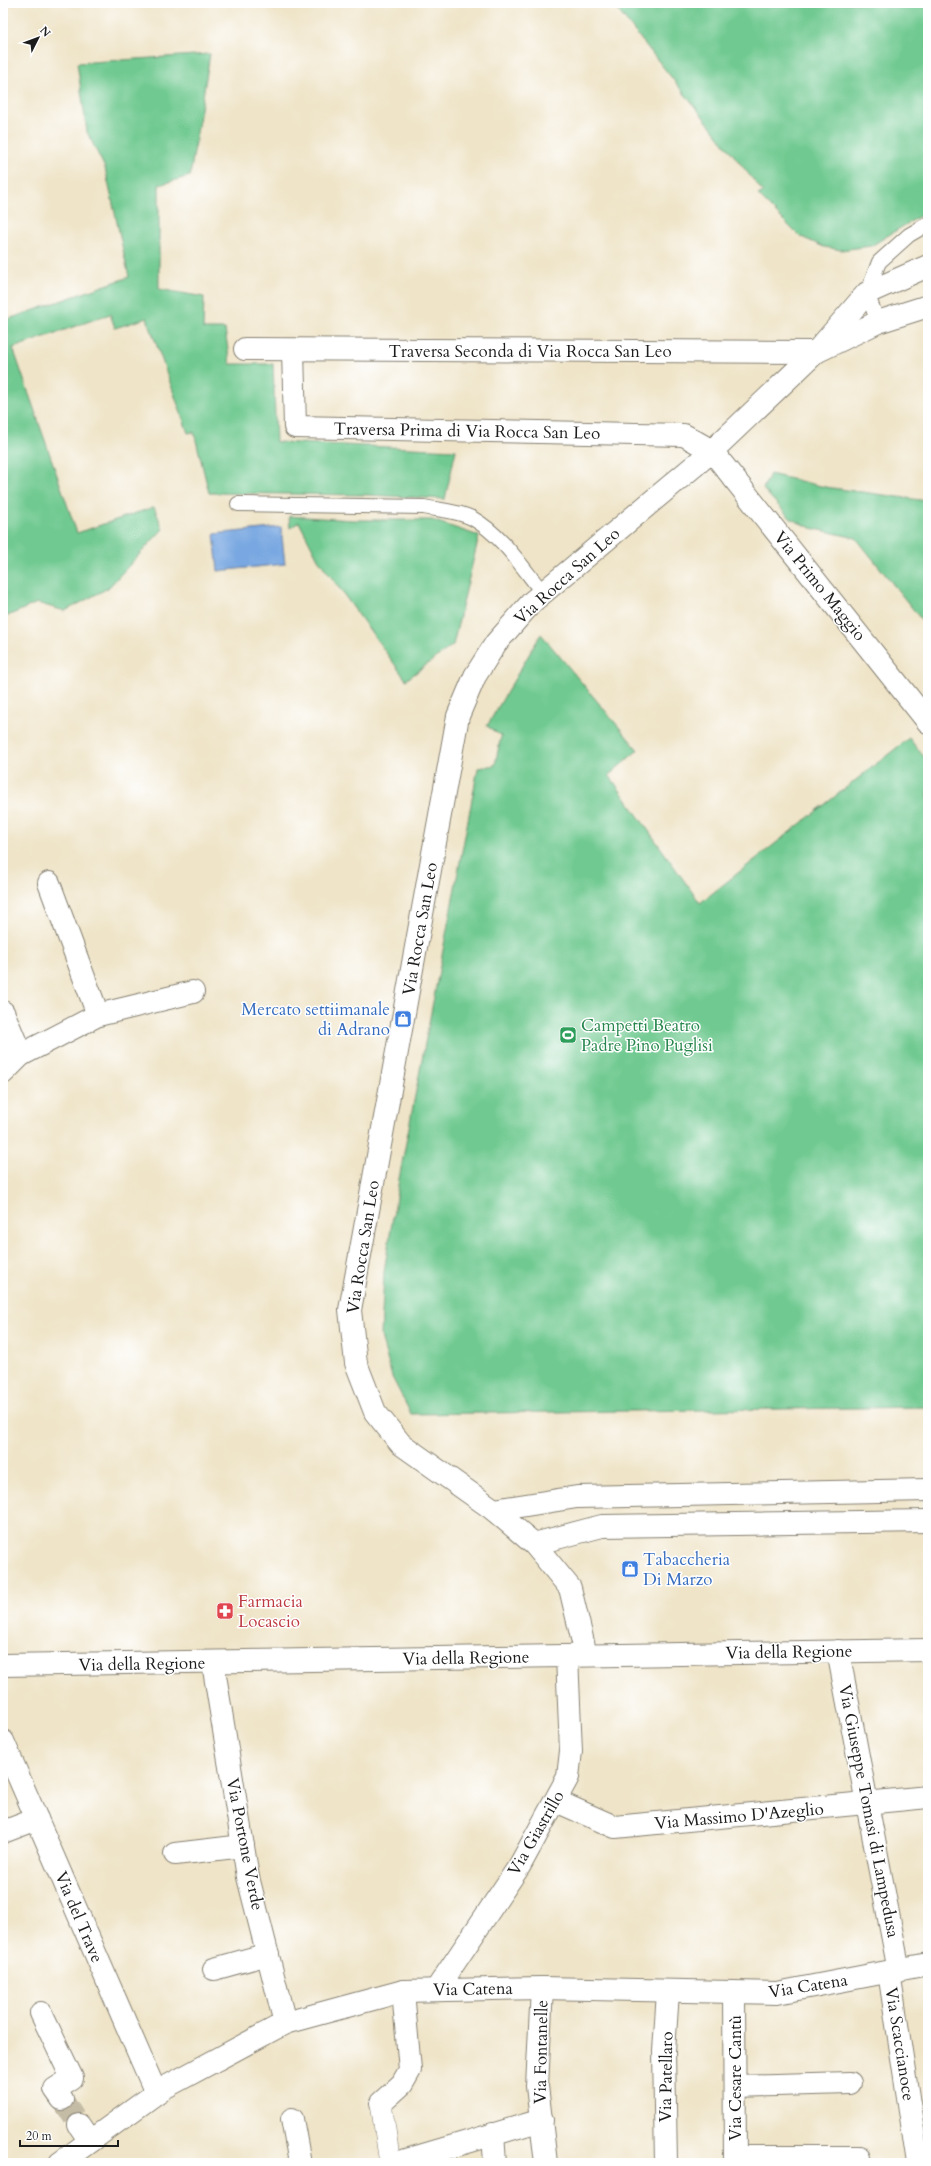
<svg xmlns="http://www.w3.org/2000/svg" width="931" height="2166" font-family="Cardo,serif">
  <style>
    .green { fill: #6fc990; stroke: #467256 }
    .water { fill: #78a7e1; stroke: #4a627e }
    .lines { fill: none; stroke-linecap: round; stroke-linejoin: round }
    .minor-tunnel { stroke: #c5bca6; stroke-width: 22; stroke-dasharray: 22 11; stroke-linecap: butt }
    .service-casing { stroke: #868072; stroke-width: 16 }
    .pedestrian-casing { stroke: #868072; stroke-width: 22 }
    .minor-casing { stroke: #868072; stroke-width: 24 }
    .secondary-casing { stroke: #868072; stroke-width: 24 }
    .service { stroke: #fff; stroke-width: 14 }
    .pedestrian { stroke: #fff; stroke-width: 21 }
    .minor { stroke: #fff; stroke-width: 22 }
    .secondary { stroke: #fff; stroke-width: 22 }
    .labels { text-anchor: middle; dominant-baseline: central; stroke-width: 3; stroke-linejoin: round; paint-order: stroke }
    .street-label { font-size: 17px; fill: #1c1c1c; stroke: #fff }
    .shop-label { font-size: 17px; fill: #366cbe; stroke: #fff; text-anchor: end }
    .leisure-label { font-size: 17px; fill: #27864d; stroke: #fff; text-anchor: start }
    .health-label { font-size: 17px; fill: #be3a42; stroke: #fff; text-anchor: start }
  </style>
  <rect width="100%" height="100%" fill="#fff"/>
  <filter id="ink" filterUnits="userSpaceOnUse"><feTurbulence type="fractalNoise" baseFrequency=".025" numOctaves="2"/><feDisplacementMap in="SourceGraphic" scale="8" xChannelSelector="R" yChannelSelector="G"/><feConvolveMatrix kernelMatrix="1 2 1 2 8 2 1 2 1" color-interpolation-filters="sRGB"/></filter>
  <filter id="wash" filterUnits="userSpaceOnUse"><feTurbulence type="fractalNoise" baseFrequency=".012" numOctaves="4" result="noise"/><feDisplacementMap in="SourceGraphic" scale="16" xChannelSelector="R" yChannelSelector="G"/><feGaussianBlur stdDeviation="0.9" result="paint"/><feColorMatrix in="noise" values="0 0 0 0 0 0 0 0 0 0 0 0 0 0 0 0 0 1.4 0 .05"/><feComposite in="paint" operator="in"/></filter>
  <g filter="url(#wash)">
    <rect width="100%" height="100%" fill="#efe4c8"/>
    <!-- green -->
    <g class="green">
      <polygon points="612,3 928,3 928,211 871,246 841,250 824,247 799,236 758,195 763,192"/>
      <polygon points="210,54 190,176 159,185 159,289 204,297 203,329 225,329 230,364 273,364 276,442 456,450 445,499 368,495 209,493 194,432 188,433 147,318 115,328 110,314 13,348 77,533 154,507 163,529 108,588 65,611 37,603 3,618 3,321 129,277 105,168 87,132 77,63"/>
      <polygon points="770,474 825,487 928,501 928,628 856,538 811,528 791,519 763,489"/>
      <polygon points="289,516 354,520 432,520 479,536 453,645 406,680 318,559 299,522 290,528"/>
      <polygon points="541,634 638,750 609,775 700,903 909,738 928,762 928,1407 411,1414 392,1377 381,1336 384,1272 399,1179 478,768 495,765 501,736 487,726"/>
    </g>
    <!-- water -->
    <polygon class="water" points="281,527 285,564 218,571 214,534"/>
  </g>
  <g filter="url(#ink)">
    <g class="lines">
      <!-- minor-tunnel -->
      <polyline class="minor-tunnel" points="62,2099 79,2125"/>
      <defs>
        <g id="service">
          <polyline points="878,322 867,293 879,262 909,235 928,224"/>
          <path d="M 238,504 L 424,507 C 440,510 458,511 472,518 C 502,535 522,567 543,593"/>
        </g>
        <polyline id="pedestrian" points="381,2103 390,2163"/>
        <g id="minor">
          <polyline points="245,349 816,352 878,322 928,306"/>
          <polyline points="293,350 295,427 684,435 712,451 928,722"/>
          <polyline points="49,883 98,1015"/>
          <polyline points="3,1012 21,1055"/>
          <polyline points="3,1073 21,1055 98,1015 193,992"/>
          <polyline points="494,1510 577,1497 928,1490"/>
          <polyline points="534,1544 602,1526 928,1521"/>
          <polyline points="838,1651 899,1971"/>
          <polyline points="586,1655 570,1588 534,1544 494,1510 401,1444 375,1412 356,1363 350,1310 458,716 475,676 496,643 532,602 712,451 816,352 867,293 928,266"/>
          <polyline points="213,1663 248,1877 285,2023"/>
          <polyline points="3,1741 156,2093"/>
          <polyline points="556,1801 615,1827 928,1797"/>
          <polyline points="3,1832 37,1819"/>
          <polyline points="175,1854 243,1846"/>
          <polyline points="214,1969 268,1954"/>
          <polyline points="889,1972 918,2163"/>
          <polyline points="542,1988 537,2086 546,2163"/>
          <polyline points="436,1990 520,1865 568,1777 571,1751 567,1656"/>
          <polyline points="734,1993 735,2163"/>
          <polyline points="41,2013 72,2078 55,2089 62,2099"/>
          <polyline points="735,2086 850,2083"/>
          <polyline points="381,2103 402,2084 410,2070 403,1991"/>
          <polyline points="292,2119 300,2163"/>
          <polyline points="79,2125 90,2141"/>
          <polyline points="493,2134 495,2163"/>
          <polyline points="735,2157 859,2157"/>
          <polyline points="60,2163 162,2089 285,2023 403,1991 542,1988 777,1993 928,1964"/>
          <polyline points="396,2163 542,2120"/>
          <polyline points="666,2163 664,2051 668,1992"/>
        </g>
        <polyline id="secondary" points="3,1665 928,1650"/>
      </defs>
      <!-- service casing -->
      <use href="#service" class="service-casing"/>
      <!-- pedestrian casing -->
      <use href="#pedestrian" class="pedestrian-casing"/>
      <!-- minor casing -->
      <use href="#minor" class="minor-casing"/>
      <!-- secondary casing -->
      <use href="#secondary" class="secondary-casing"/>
      <!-- service -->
      <use href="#service" class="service"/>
      <!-- pedestrian -->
      <use href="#pedestrian" class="pedestrian"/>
      <!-- minor -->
      <use href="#minor" class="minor"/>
      <!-- secondary -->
      <use href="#secondary" class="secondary"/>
    </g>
  </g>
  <!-- icons -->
  <defs>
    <symbol id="shop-square" viewBox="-11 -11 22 22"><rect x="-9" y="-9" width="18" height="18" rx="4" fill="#3f7fe0" stroke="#fff"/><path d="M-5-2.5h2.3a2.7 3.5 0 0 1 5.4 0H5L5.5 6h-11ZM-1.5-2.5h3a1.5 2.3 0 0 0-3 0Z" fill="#fff"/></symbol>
    <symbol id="stadium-square" viewBox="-11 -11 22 22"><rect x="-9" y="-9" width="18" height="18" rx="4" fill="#2e9e5b" stroke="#fff"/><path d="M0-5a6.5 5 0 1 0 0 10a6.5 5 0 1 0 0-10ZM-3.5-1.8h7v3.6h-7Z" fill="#fff"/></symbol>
    <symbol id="pharmacy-square" viewBox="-11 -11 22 22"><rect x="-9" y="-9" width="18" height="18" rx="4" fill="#e0444e" stroke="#fff"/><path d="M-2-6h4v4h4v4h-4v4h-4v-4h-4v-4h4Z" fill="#fff"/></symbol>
  </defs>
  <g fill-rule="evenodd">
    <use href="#shop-square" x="393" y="1009" width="20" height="20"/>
    <use href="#stadium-square" x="558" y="1025" width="20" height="20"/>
    <use href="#shop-square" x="620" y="1559" width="20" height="20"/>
    <use href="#pharmacy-square" x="215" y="1601" width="20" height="20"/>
  </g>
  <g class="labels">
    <!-- street labels -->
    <g class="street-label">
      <text x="530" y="351">Traversa Seconda di Via Rocca San Leo</text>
      <text transform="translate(467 431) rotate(1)">Traversa Prima di Via Rocca San Leo</text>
      <text transform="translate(567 576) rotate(-42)">Via Rocca San Leo</text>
      <text transform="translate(820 586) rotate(51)">Via Primo Maggio</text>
      <text transform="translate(420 929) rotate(-80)">Via Rocca San Leo</text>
      <text transform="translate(363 1247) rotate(-81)">Via Rocca San Leo</text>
      <text transform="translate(789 1652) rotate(-1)">Via della Regione</text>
      <text transform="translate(466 1658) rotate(-1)">Via della Regione</text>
      <text transform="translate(142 1664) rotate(-1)">Via della Regione</text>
      <text transform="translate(869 1811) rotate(79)">Via Giuseppe Tomasi di Lampedusa</text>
      <text transform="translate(739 1816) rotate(-5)">Via Massimo D'Azeglio</text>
      <text transform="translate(536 1833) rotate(-60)">Via Giastrillo</text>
      <text transform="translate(245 1844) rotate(79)">Via Portone Verde</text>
      <text transform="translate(79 1917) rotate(67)">Via del Trave</text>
      <text transform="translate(808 1986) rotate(-9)">Via Catena</text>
      <text transform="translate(473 1989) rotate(-1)">Via Catena</text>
      <text transform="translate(900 2044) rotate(81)">Via Scaccianoce</text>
      <text transform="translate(541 2052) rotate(-89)">Via Fontanelle</text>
      <text transform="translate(666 2077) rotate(-89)">Via Patellaro</text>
      <text transform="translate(735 2078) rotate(-90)">Via Cesare Cantù</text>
    </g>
    <!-- shop labels -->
    <g class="shop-label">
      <text x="390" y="1009">Mercato settiimanale<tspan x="390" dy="20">di Adrano</tspan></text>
      <text x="643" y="1559" text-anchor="start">Tabaccheria<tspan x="643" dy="20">Di Marzo</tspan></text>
    </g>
    <!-- leisure labels -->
    <g class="leisure-label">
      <text x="581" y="1025">Campetti Beatro<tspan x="581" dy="20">Padre Pino Puglisi</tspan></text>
    </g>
    <!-- health labels -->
    <g class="health-label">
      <text x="238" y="1601">Farmacia<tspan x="238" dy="20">Locascio</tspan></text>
    </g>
  </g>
  <!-- margin -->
  <rect width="931" height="2166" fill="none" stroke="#fff" stroke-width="16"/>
  <!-- north arrow -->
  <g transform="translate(38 38) rotate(48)" stroke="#ffffff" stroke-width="3" paint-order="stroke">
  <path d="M0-3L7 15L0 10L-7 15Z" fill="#1c1c1c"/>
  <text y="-6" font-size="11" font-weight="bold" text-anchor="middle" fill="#1c1c1c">N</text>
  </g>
  <!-- scale -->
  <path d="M20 2140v6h98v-6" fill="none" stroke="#1c1c1c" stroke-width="2"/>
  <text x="26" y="2140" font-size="12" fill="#1c1c1c" stroke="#ffffff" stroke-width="3" paint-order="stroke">20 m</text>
</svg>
